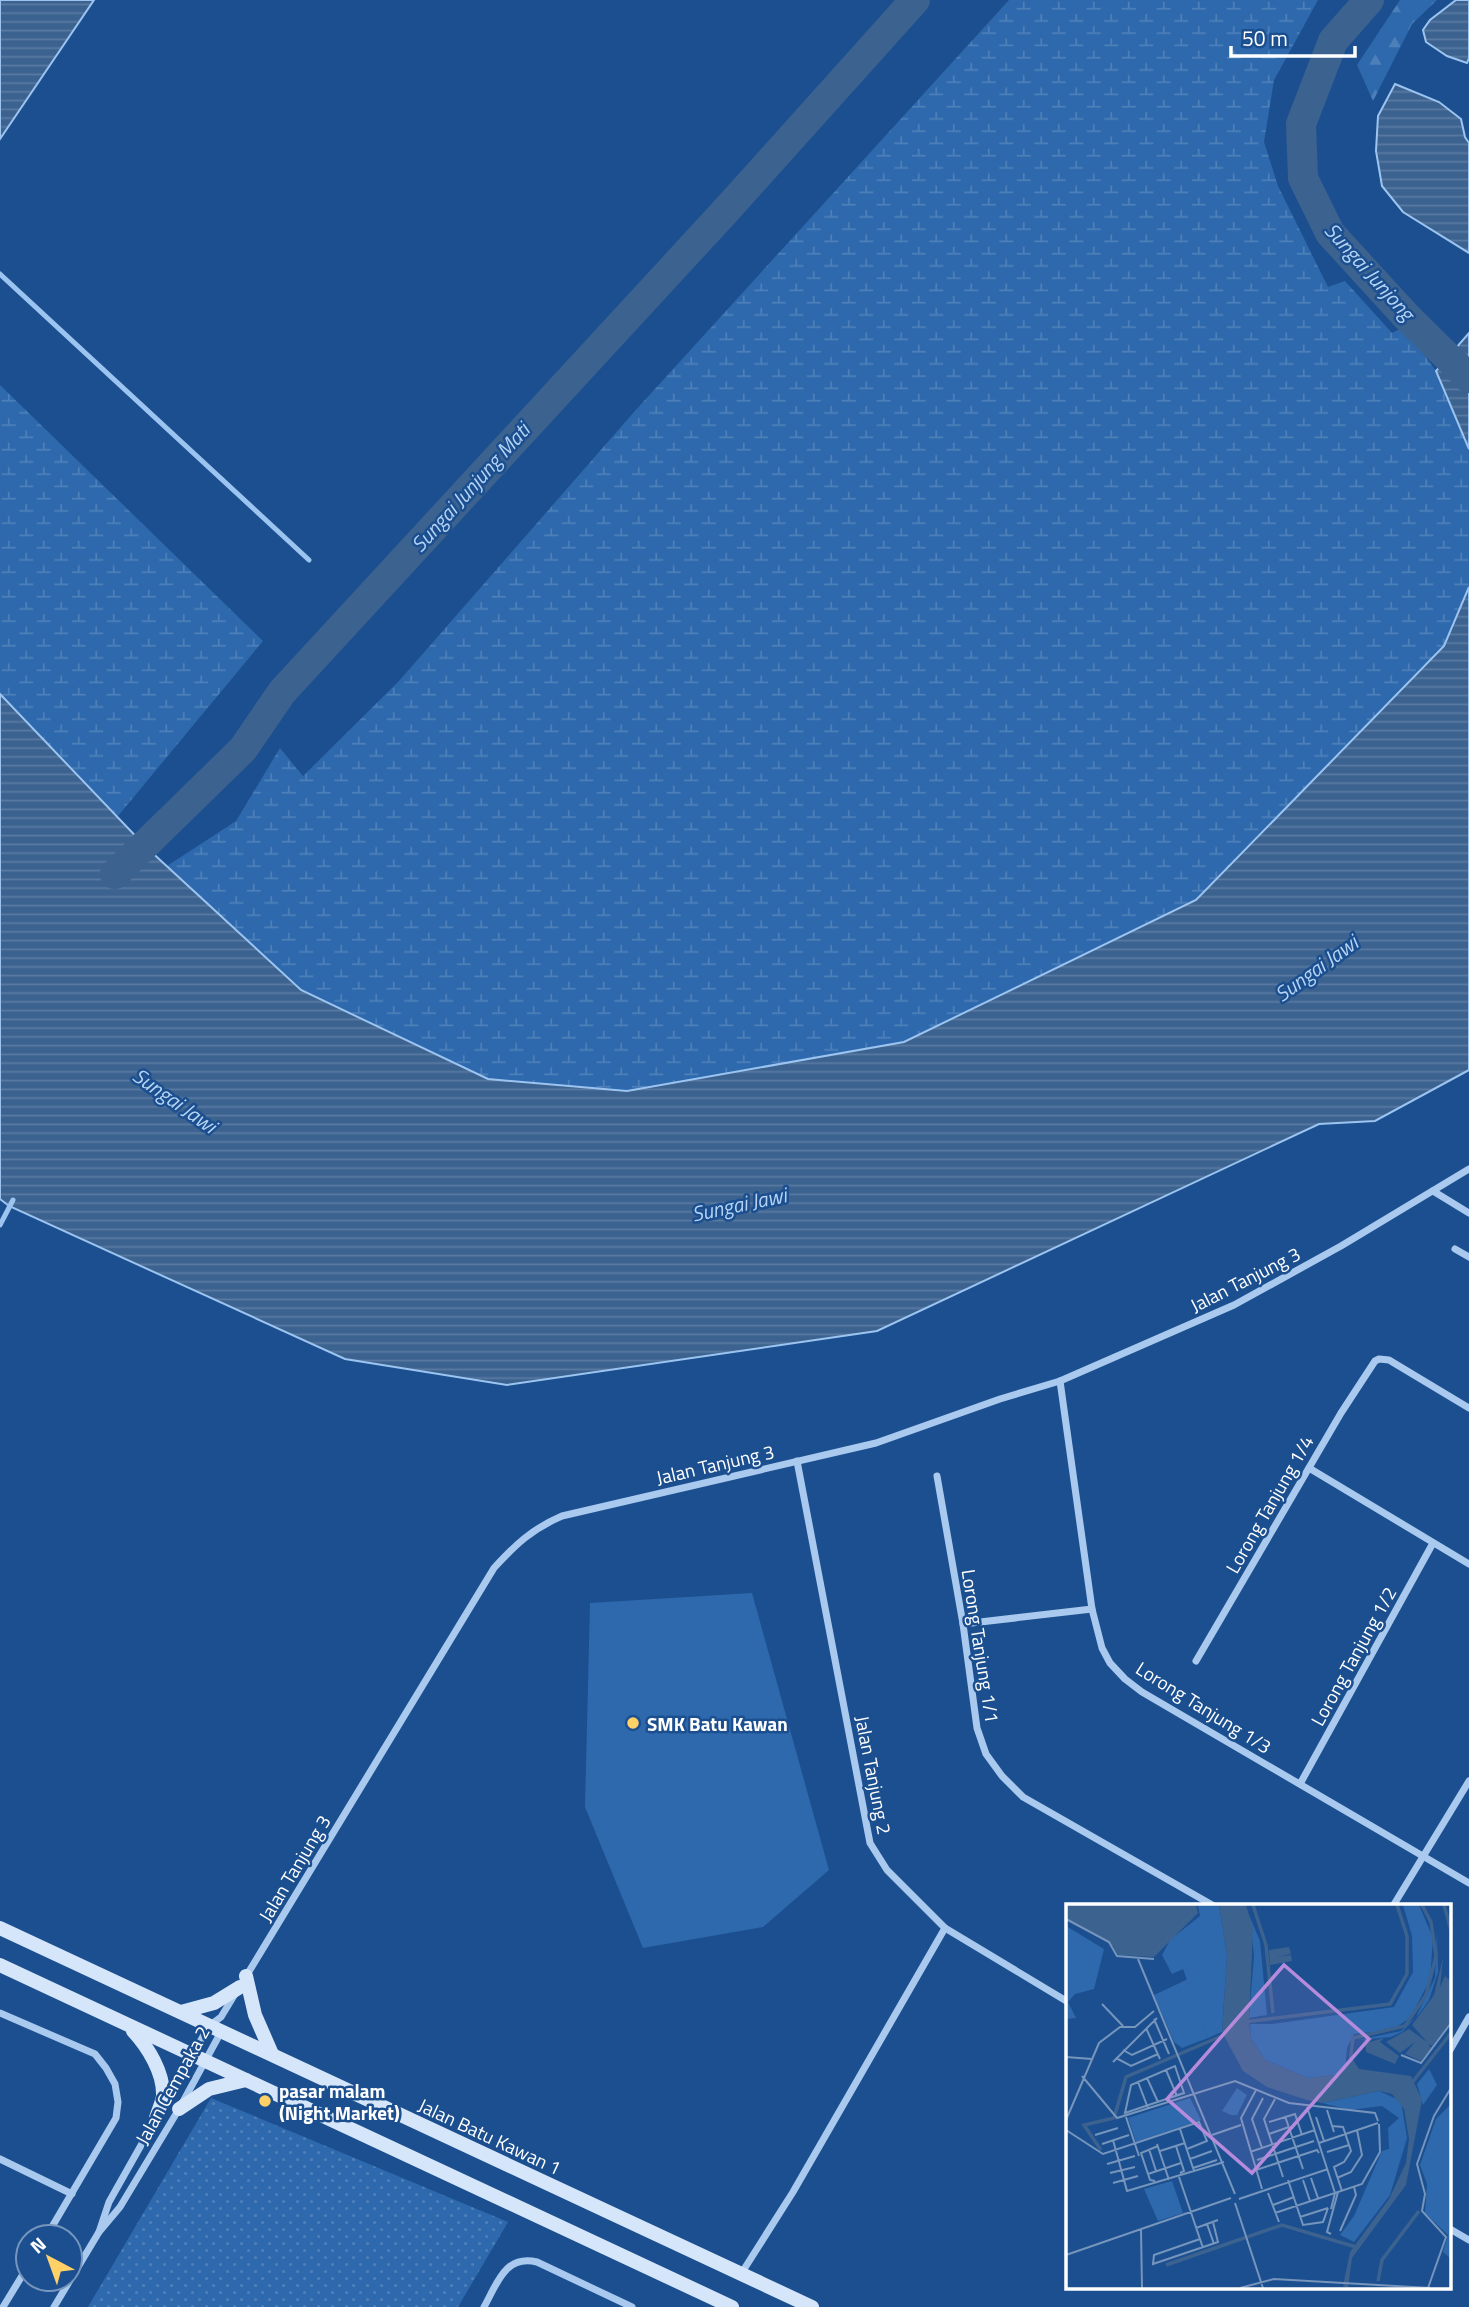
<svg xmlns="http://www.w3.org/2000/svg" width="1469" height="2307" font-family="'Titillium Web',sans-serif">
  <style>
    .grass { fill: url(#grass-dots) }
    .forest { fill: url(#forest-firs) }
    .wetland { fill: url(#wetland-marsh) }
    .pitch { fill: #2e69ad }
    .water { fill: url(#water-rules); stroke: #9cc4f0; stroke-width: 2 }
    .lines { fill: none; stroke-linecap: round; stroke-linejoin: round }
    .stream { stroke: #9cc4f0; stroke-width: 5 }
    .river { stroke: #3c6290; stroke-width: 30 }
    .street { stroke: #a9c9ee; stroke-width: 7 }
    .secondary { stroke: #d6e6fa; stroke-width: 14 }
    .poi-dot { fill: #ffd166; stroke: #1b4f8f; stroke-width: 2.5 }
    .labels { text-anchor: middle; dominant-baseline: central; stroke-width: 5; stroke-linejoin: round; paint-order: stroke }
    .street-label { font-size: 19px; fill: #fff; stroke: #1b4f8f }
    .poi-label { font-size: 19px; font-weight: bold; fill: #fff; stroke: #1b4f8f; text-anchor: start }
    .water-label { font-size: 21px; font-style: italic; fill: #b5d3f5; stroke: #1b4f8f }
    .inset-river { fill: none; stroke: #3c6290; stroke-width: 3.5 }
    .inset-road { fill: none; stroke: #7695bc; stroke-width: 2 }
    .view { fill: #b68bdc; fill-opacity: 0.15; stroke: #b68bdc; stroke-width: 3.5 }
    .inset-edge { fill: none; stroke: #fff; stroke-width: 3.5 }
  </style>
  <defs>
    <pattern id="grass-dots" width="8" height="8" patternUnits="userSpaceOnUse" patternTransform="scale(1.75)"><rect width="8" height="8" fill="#2e69ad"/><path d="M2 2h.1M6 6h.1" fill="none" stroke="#4d80b9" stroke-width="1.8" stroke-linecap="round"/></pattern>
    <pattern id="forest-firs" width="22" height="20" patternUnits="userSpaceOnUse" patternTransform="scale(1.75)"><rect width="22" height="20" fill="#2e69ad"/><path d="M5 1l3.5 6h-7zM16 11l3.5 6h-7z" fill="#4d80b9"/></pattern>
    <pattern id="wetland-marsh" width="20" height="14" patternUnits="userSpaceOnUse" patternTransform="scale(1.75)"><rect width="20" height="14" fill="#2e69ad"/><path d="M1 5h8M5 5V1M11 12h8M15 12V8" fill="none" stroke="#4d80b9"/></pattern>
    <pattern id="water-rules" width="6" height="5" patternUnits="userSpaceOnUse" patternTransform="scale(1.75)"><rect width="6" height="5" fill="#3c6290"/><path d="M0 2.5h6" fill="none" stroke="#597aa1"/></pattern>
  </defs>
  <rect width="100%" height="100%" fill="#1b4f8f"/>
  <!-- grass -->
  <polygon class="grass" points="211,2098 508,2222 458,2307 88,2307"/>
  <!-- forest -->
  <polygon class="forest" points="1400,0 1437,0 1412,24 1373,101 1357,65"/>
  <!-- wetland -->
  <g class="wetland">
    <polygon points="1009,0 1318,0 1274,80 1264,142 1278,186 1328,287 1345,281 1392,333 1404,327 1436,371 1469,449 1469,587 1444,646 1196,900 904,1042 627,1091 488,1079 301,990 167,866 236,821 280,748 303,776 399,681 634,412"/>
    <polygon points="0,385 263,641 118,816 0,694"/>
  </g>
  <!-- pitch -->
  <polygon class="pitch" points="752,1593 829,1870 763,1927 643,1948 585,1807 590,1603"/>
  <!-- water -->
  <g class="water">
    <polygon points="0,0 94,0 0,139"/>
    <polygon points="1456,0 1469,0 1469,58 1467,63 1447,56 1426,42 1423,30 1430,20"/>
    <polygon points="1395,84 1439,102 1461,119 1465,137 1469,143 1469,253 1403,212 1382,186 1376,151 1378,116"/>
    <polygon points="1469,333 1469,449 1436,371"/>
    <polygon points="1469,587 1469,1070 1375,1121 1319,1124 877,1331 507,1385 345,1359 9,1206 0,1199 0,694 146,847 301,990 488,1079 627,1091 904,1042 1196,900 1444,646"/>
  </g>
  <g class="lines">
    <!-- stream -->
    <g class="stream">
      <polyline points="0,274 309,560"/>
      <polyline points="0,1225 13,1200"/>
    </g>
    <!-- river -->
    <g class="river">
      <polyline points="1369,0 1333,41 1301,124 1303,178 1330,233 1406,316 1469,378"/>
      <polyline points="115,874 243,749 282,692 730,206 915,0"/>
    </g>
    <!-- street -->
    <g class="street">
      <polyline points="1433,1191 1469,1213"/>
      <polyline points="1455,1249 1469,1257"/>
      <polyline points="1060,1381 1092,1609 1102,1648 1110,1663 1125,1679 1142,1692 1469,1883"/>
      <polyline points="797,1461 870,1843 887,1870 945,1928 1068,2002"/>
      <polyline points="1309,1468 1469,1564"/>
      <polyline points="937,1476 963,1624 977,1728 986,1754 1002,1776 1023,1797 1214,1906"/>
      <polyline points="963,1624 1092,1609"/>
      <polyline points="1196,1661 1341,1413 1375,1361 1379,1359 1389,1360 1469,1408"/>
      <polyline points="1300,1784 1433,1543"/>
      <polyline points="1393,1906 1469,1781"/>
      <path d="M 245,1978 L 494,1568 C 516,1544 532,1529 562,1516 L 876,1443 L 1000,1399 L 1060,1381 L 1234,1305 L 1341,1246 L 1469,1169"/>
      <polyline points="0,2013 95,2054 106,2068 115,2084 118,2102 116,2118 46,2237"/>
      <polyline points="1450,2050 1469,2017"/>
      <polyline points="166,2101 209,2026 221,2017 235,1994"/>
      <polyline points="0,2159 72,2194"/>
      <polyline points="1450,2229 1469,2240"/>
      <polyline points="99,2232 109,2202 157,2117"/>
      <polyline points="741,2274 793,2192 945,1928"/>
      <polyline points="3,2307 28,2266"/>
      <polyline points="54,2307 99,2232 120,2207 179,2109 221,2032"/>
      <path d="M 484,2307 C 497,2284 505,2254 537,2262 L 632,2307"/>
    </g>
    <!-- secondary -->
    <g class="secondary">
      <polyline points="0,1928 812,2307"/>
      <polyline points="0,1965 732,2307"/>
      <polyline points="246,1976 255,2015 272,2054"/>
      <polyline points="181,2012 214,2003 240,1987"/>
      <path d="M 133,2031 C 148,2047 164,2073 163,2096 C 162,2103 158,2111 156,2118"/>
      <polyline points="179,2109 209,2089 246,2080"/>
    </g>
  </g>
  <!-- markers -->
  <g class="poi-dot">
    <circle cx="633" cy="1723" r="7"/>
    <circle cx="265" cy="2101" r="7"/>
  </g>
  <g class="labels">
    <!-- street labels -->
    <g class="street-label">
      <text transform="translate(1245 1279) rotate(-27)">Jalan Tanjung 3</text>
      <text transform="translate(715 1464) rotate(-13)">Jalan Tanjung 3</text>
      <text transform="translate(1269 1504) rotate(-60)">Lorong Tanjung 1/4</text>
      <text transform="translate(981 1646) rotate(81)">Lorong Tanjung 1/1</text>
      <text transform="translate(1353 1656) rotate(-61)">Lorong Tanjung 1/2</text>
      <text transform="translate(1204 1707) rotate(32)">Lorong Tanjung 1/3</text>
      <text transform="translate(874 1775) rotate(79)">Jalan Tanjung 2</text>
      <text transform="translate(294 1868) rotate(-59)">Jalan Tanjung 3</text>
      <text transform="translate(172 2085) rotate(-61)">Jalan Cempaka 2</text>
      <text transform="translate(490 2136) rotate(25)">Jalan Batu Kawan 1</text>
    </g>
    <!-- poi labels -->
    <g class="poi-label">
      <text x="647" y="1723">SMK Batu Kawan</text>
      <text x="279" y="2090">pasar malam<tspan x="279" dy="22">(Night Market)</tspan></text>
    </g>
    <!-- water labels -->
    <g class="water-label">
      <text transform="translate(1370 271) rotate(48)">Sungai Junjong</text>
      <text transform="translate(470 487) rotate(-48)">Sungai Junjung Mati</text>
      <text transform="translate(1316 968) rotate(-36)">Sungai Jawi</text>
      <text transform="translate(175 1100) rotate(35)">Sungai Jawi</text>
      <text transform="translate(739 1204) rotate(-12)">Sungai Jawi</text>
    </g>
  </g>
  <!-- overview -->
  <g transform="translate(1066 1904)">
    <rect width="385" height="385" fill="#1b4f8f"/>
    <path d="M 122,75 L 142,134 L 116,144 L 108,138 L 88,91 ZM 124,194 L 135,216 L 70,238 L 62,214 ZM 106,277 L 117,309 L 92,317 L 78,285 Z" fill="#2e69ad"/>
    <path d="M 132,1 L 153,1 L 161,51 L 156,128 L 142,134 L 117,65 L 106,70 L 96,51 L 104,36 L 134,12 ZM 0,22 L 38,45 L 28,85 L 9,90 L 2,98 L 10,114 L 0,115 ZM 371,28 L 372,68 L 363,96 L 353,110 L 336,128 L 325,133 L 292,136 L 335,127 L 350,113 L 369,74 ZM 363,165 L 371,181 L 357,201 L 351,180 ZM 313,187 L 335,197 L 341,234 L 324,291 L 288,338 L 274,331 L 288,312 L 316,247 L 323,245 L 322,224 L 333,214 L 316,202 L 284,206 L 256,199 ZM 385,200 L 384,306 L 385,355 L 377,348 L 382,331 L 359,309 L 361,280 L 354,261 L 370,215 Z" fill="#2e69ad"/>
    <path d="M 337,1 L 353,1 L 367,34 L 364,76 L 344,114 L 326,126 L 288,130 L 281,144 L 279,167 L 269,171 L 242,174 L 199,156 L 185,134 L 184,120 L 206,120 L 328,103 L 347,68 L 346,32 ZM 184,13 L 194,37 L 201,111 L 183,114 L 188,52 Z" fill="#2e69ad"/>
    <path d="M 171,184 L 181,191 L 171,211 L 165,211 L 156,207 Z" fill="#2e69ad"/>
    <path d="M 0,1 L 130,1 L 132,9 L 88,53 L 52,51 L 47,42 L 0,14 ZM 153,1 L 180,1 L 187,24 L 183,117 L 185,134 L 199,156 L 242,174 L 269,171 L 286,154 L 293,165 L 345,172 L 356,196 L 340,281 L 286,354 L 282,384 L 277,382 L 284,348 L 323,295 L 340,259 L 343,235 L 338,205 L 326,190 L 313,187 L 256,199 L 241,196 L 201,183 L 177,167 L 156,128 L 161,51 ZM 223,43 L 225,50 L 210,53 L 225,51 L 226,57 L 204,61 L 203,46 ZM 377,54 L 374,83 L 379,72 L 385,77 L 385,118 L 366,142 L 362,140 L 365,144 L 355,157 L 339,150 L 349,138 L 334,149 L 320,138 L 343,125 L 361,138 L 346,121 L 368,91 ZM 299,134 L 307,135 L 303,138 L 318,134 L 314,138 L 333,152 L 329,160 L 300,148 Z" fill="#3c6290"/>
    <path class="inset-river" d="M 187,1 L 200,41 L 207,109M 378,1 L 385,26M 178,118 L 324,100 L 341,70 L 341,32 L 331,1M 284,159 L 287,134 L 339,122 L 360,91 L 370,52 L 365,18 L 356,1M 345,180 L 385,129M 35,246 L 18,221 L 48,214 L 60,173 L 158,131M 100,361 L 216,321 L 290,343M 312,377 L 316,356 L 353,307"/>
    <path class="inset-road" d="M 0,15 L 43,38 L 51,52 L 88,55M 72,55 L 169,290M 36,100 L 57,122M 88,115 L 103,150M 80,124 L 94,155M 57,146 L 66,151 L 101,135M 335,151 L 355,159 L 385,119M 0,153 L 26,155M 50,154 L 65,162 L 92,150M 47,158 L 91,114M 109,162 L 118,189 L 59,209 L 65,181 ZM 100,166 L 111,192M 16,172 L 51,214 L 169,177 L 223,199 L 309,209 L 312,217M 81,174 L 92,198M 72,178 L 82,204M 190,186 L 175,214 L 196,285M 209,195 L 198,215 L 217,273M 241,203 L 269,289 L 265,305M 261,206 L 268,228M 219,212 L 237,265M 60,213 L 73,252M 250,213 L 258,237M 0,216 L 33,139 L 54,123 L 69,123 L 88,107M 203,218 L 229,210 L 236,231M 266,222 L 277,223 L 285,247 L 278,258 L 268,263 L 276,287M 114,225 L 128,267M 0,226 L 37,250 L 133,218 L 141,237 L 121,245M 203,230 L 223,223M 29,231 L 52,224M 146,231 L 175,221M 47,236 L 61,287 L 158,258M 253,239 L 312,219M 36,240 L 63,231M 91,240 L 103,276M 110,242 L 118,267 L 114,269M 196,244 L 186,215 L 197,194M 83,245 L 90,267M 94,247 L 119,239M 184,248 L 249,226M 261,248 L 283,241M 124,255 L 146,247M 191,256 L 248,237M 41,260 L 69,252M 127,264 L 151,256M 190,266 L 251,246 L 253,249M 44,269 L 69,263M 82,270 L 115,259M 113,273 L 137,344M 245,274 L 252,294M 271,274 L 285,268 L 296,251 L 291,226M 222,276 L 237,321 L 257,318 L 262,304M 237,276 L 244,297M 89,277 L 84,276 L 75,249 L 92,242M 47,279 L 72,272M 202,289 L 213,318M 173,295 L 262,265M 169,299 L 197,384M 207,301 L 228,293M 209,309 L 296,280 L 314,248 L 313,220M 234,313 L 262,304M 141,320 L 148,340M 130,324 L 152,316M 75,326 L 76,384M 274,327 L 290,291 L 288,283M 265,330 L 261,328 L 272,288M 134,335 L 88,351 L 87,360 L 152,338 L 147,318M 0,351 L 165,294M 174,384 L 208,375 L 364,384M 362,384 L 380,333 L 356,307 L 359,290 L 351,260 L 368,212 L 385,184"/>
    <path class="view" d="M 218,61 L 303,135 L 186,269 L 101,195 Z"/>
    <rect width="385" height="385" class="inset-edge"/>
  </g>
  <!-- north arrow -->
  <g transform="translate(49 2258) rotate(319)"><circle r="33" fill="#1b4f8f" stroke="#7695bc" stroke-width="2"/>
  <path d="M0-5L12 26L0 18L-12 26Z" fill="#ffd166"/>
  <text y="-10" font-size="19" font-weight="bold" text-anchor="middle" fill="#ffffff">N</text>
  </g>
  <!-- scale -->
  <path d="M1231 46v10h124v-10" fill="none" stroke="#ffffff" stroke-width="3.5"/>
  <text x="1242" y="46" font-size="21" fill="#ffffff" stroke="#1b4f8f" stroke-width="5" paint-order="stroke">50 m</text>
</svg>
